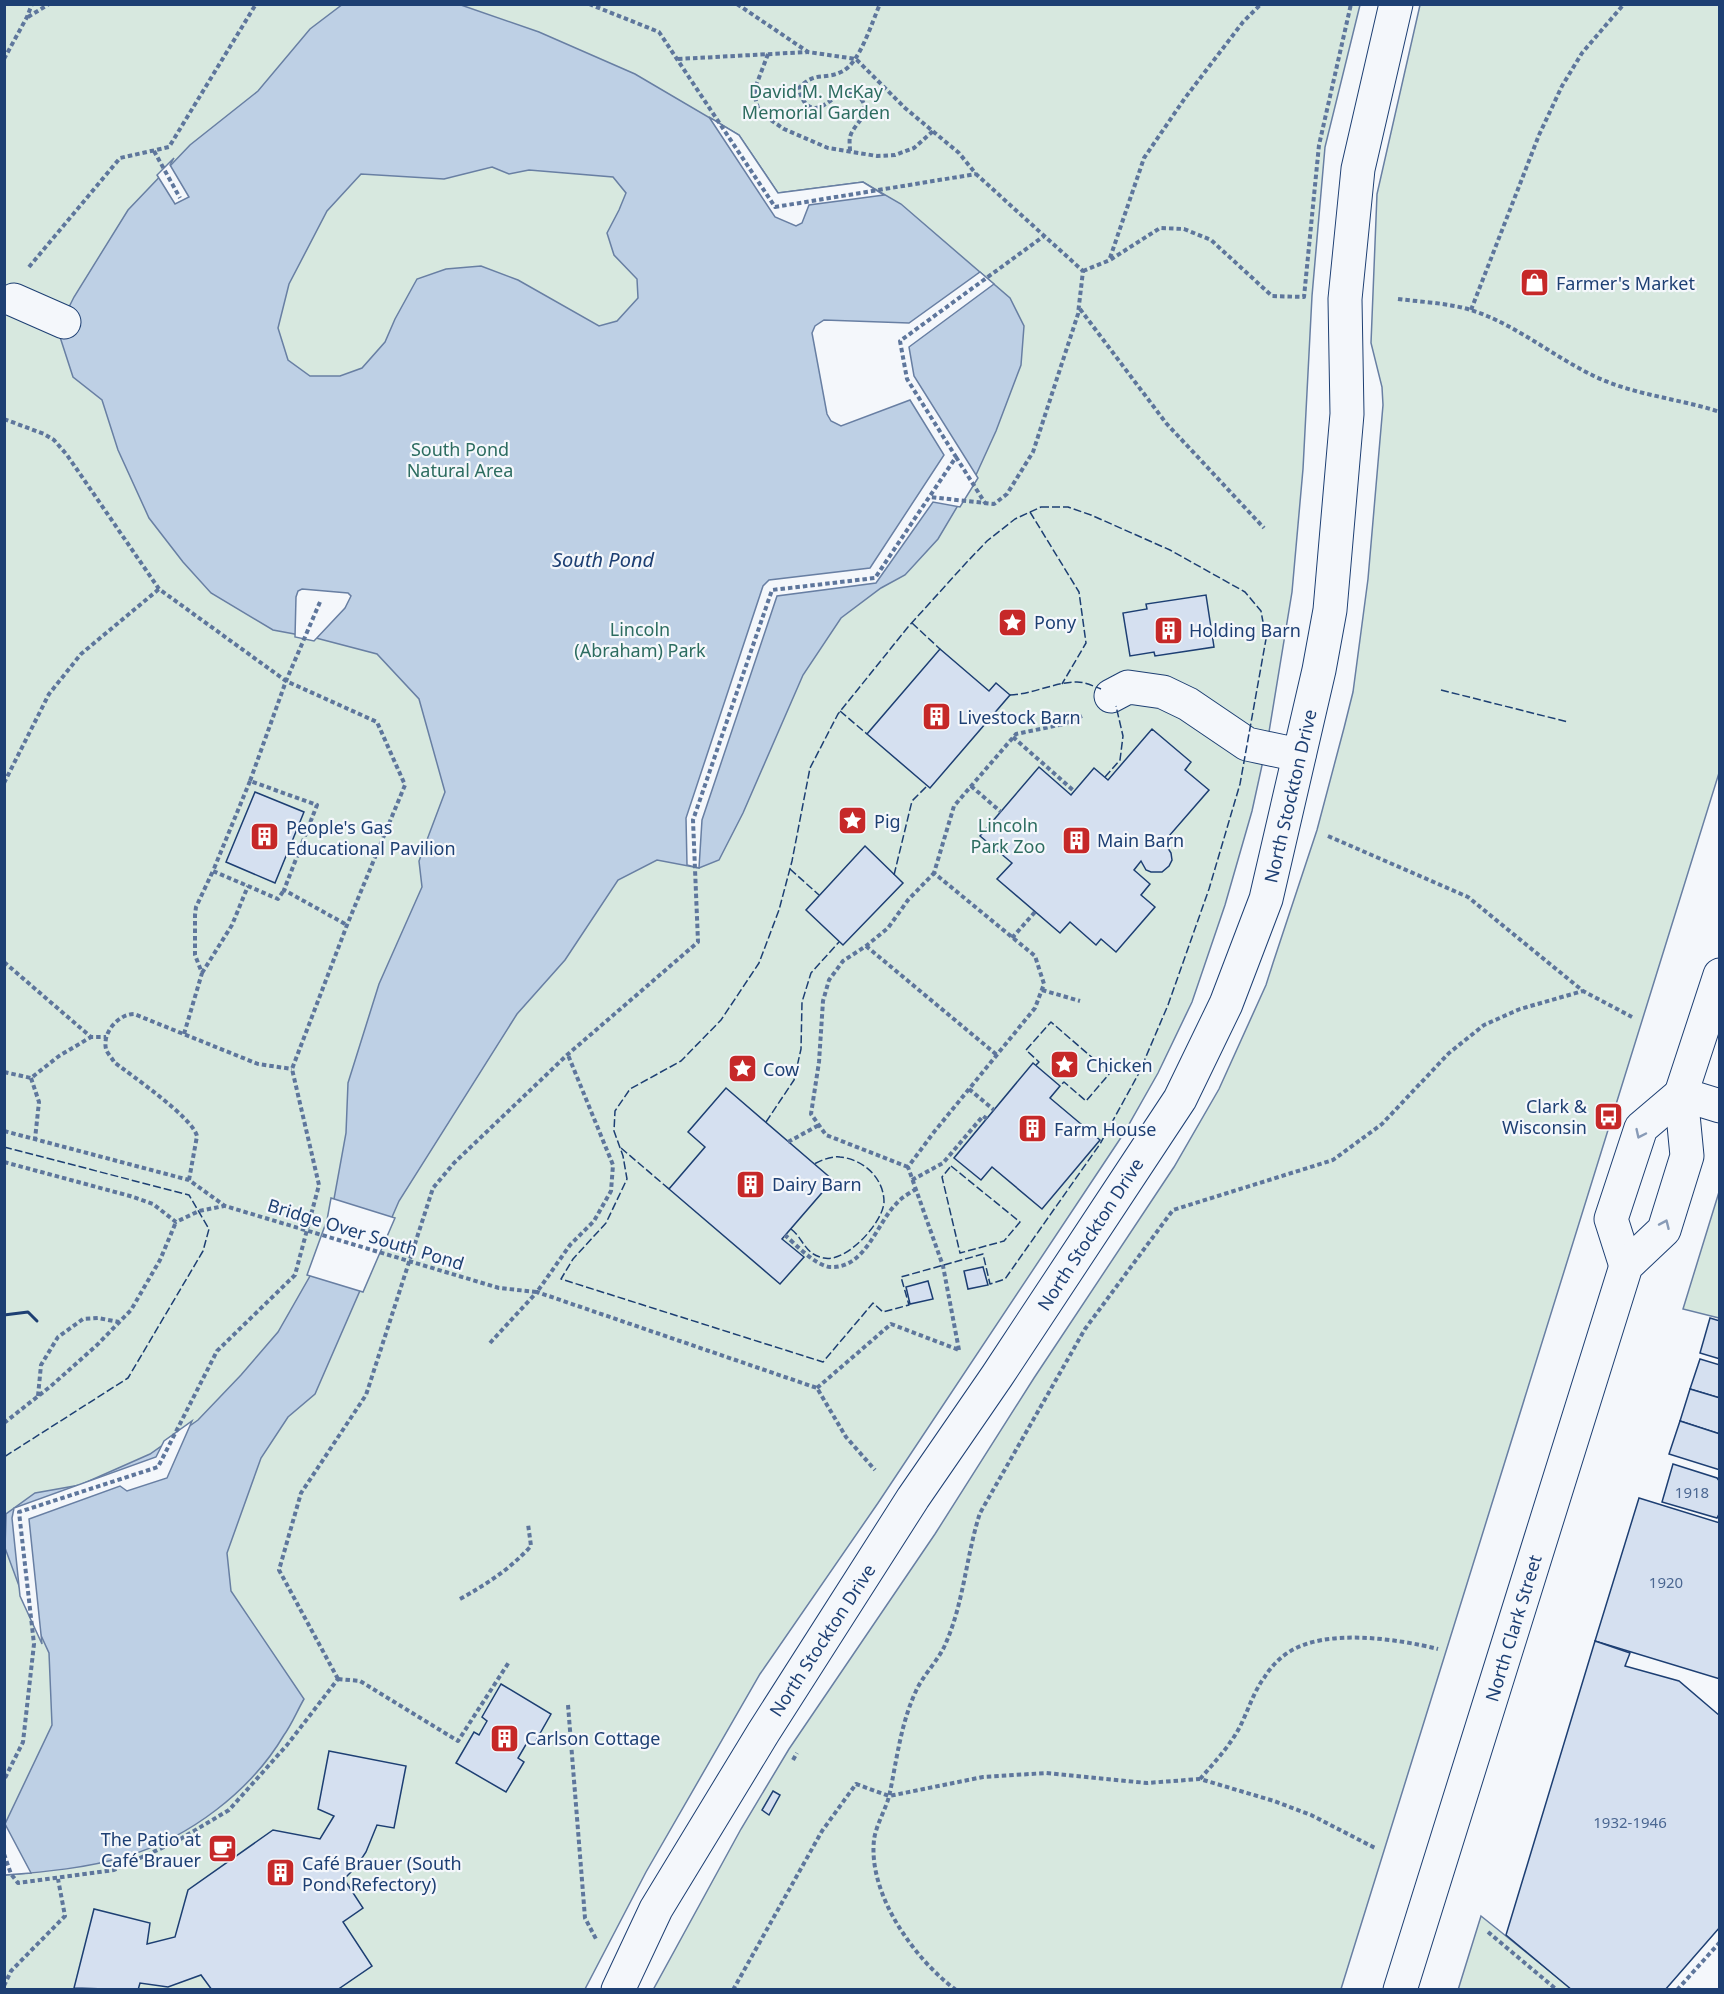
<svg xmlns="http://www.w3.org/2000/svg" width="1724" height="1994" font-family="'Noto Sans',sans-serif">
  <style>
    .green { fill: #d7e8df; stroke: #687fa3; stroke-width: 1.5 }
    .water { fill: #bed0e5; stroke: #687fa3; stroke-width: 1.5; fill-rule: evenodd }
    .pier { fill: #f4f7fb; stroke: #687fa3; stroke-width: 1.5 }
    .building { fill: #d5e0f0; stroke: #1d3f73; stroke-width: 1.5 }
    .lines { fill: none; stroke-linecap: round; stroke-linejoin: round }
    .minor-casing { stroke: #1d3f73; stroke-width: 35 }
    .major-casing { stroke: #1d3f73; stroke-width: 35 }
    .path { stroke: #5e769c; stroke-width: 4; stroke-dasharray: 4.5 3; stroke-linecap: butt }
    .minor { stroke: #f4f7fb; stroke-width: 33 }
    .major { stroke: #f4f7fb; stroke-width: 33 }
    .fence { stroke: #1d3f73; stroke-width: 1.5; stroke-dasharray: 8 3; stroke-linecap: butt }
    .wall { stroke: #1d3f73; stroke-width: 3 }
    .oneway { stroke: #889bb7 }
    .labels { text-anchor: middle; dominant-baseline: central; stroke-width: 4.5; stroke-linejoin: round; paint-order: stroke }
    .number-label { font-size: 15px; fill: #4b6792 }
    .park-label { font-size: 18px; fill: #2c6c60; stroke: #f4f7fb }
    .poi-label { font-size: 18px; fill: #1d3f73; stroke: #f4f7fb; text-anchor: start }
    .street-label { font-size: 18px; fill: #1d3f73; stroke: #f4f7fb }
    .water-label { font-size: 20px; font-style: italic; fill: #1d3f73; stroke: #f4f7fb }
  </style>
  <rect width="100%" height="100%" fill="#f4f7fb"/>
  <!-- green -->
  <g class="green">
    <polygon points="5,5 1360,5 1325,147 1312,296 1303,469 1292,592 1268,738 1252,811 1225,905 1192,1002 1158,1073 1124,1133 878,1503 760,1674 646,1872 585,1989 5,1990"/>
    <polygon points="1420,5 1719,5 1719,773 1341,1989 653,1990 741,1829 789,1749 935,1534 1034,1378 1174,1167 1219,1089 1266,985 1273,963 1317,830 1344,728 1353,692 1368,579 1383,405 1382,387 1371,343 1377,194"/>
    <polygon points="1719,1192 1720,1318 1719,1318 1683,1309"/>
    <polygon points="1481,1916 1572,1989 1458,1990"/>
  </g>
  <!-- water -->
  <path class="water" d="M 343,4 L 461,5 L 539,32 L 635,74 L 739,135 L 778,193 L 863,182 L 901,204 L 1010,298 L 1024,326 L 1021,365 L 996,431 L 976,475 L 938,539 L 905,575 L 881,588 L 841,618 L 803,675 L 743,813 L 719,860 L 699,868 L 657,860 L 618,880 L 565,960 L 517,1014 L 399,1201 L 315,1394 L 288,1417 L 261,1458 L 227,1553 L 231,1591 L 304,1699 C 297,1711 292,1724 284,1735 C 251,1791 189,1838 127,1856 C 88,1868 45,1872 5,1875 L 5,1824 L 52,1725 L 49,1653 L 22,1594 L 5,1548 L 6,1514 L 35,1493 L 80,1485 L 150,1454 L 198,1420 L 241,1375 L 278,1332 L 310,1276 L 330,1221 L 346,1133 L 348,1083 L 379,984 L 422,887 L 419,861 L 445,792 L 419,699 L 377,654 L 316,638 L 273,630 L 211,593 L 183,562 L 149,518 L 118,450 L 102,400 L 73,377 L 60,337 L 69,307 L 74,297 L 128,210 L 190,145 L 258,91 L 310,29 ZM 492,167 L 509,174 L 529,170 L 613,177 L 626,193 L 619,210 L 607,233 L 614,255 L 637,279 L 638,298 L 617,321 L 599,326 L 518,280 L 481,266 L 446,269 L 417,279 L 395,319 L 385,342 L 362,368 L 340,376 L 310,376 L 288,360 L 278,328 L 289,284 L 327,211 L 361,174 L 444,179 Z"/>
  <!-- pier -->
  <g class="pier">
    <polygon points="709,117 739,135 778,193 863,182 884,195 809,205 802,223 796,226 775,217"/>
    <polygon points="174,158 170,165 189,197 175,204 157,175"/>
    <polygon points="980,272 994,284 909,347 914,376 978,478 960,507 933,502 876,583 777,596 702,820 699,868 687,865 686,818 763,586 769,580 870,568 944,455 910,400 841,426 831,421 827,414 812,333 815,326 824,320 909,323"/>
    <polygon points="302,589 348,593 351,596 345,608 314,641 295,637 296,597 298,591"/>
    <polygon points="331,1198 395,1218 363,1292 307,1275 327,1220"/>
    <polygon points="192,1421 167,1478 127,1491 120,1486 29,1519 42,1644 20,1596 12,1518 14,1508 156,1457 164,1441"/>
    <polygon points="4,1824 5,1824 31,1873 5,1875"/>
  </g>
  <!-- building -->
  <g class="building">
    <polygon points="1206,595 1214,647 1155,656 1154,652 1130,656 1123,613 1147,609 1146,604"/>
    <polygon points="940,649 989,691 996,683 1010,695 930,788 867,734"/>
    <polygon points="1152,729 1191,762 1185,770 1209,790 1162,844 1168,848 1171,853 1172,860 1169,866 1162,872 1151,872 1146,870 1141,861 1134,870 1150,884 1141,895 1155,907 1116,952 1101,939 1096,945 1070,922 1060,933 997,879 1012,863 980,836 1039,767 1071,795 1094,768 1108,780"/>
    <polygon points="255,792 304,812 275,883 226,862"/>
    <polygon points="865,846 903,883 843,945 806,910"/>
    <polygon points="1033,1063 1060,1086 1050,1098 1100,1140 1042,1209 992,1167 981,1180 954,1158"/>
    <polygon points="726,1088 833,1180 782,1239 804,1257 780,1284 669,1189 705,1147 688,1132"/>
    <polygon points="983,1267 988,1285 968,1289 964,1271"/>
    <polygon points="928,1281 933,1299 910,1304 906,1287"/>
    <polygon points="1710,1318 1720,1321 1720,1359 1700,1353"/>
    <polygon points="1700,1359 1720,1365 1720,1398 1690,1389"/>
    <polygon points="1690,1389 1720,1398 1720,1434 1680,1421"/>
    <polygon points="1680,1421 1720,1434 1720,1470 1669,1454"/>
    <polygon points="1673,1464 1717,1478 1720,1482 1720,1512 1717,1518 1662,1502"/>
    <polygon points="1639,1498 1720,1523 1720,1679 1595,1641"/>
    <polygon points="1595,1641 1630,1653 1625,1666 1679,1681 1720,1716 1720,1927 1665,1990 1572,1990 1506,1935"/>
    <polygon points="501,1684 551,1714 534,1744 528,1741 518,1758 524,1762 506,1792 456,1763 474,1732 479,1735 487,1721 482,1717"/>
    <polygon points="329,1751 406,1766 394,1828 377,1825 366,1852 356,1867 344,1879 363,1908 343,1922 372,1966 337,1990 212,1990 201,1975 168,1987 140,1983 138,1990 74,1988 94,1909 150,1923 147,1944 175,1937 188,1890 273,1830 320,1839 334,1816 318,1809"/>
    <polygon points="773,1791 780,1795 769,1815 762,1810"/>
  </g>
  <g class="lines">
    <defs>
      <g id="minor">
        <polyline points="14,300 64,322"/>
        <polyline points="1111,696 1128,687 1163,692 1188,704 1247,744 1299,755"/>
        <polyline points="1681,1094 1720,1106"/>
        <polyline points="618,1990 656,1909 763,1733 913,1498 997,1376 1180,1099 1226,1004 1266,899 1319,670 1330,610 1347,414 1345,299 1358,169 1396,4"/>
      </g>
      <g id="major">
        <polyline points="1626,1266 1611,1219 1641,1128 1681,1094"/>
        <polyline points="1400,1990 1626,1266 1664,1230 1687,1156 1681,1094 1720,975"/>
      </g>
    </defs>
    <!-- minor casing -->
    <use href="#minor" class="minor-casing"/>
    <!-- major casing -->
    <use href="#major" class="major-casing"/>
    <!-- path -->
    <g class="path">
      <polyline points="589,4 659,32 775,207 976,174"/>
      <polyline points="737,4 808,52 856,59 905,108 959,153 976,174 1083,271 1078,314 1033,452 1007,494 994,504 930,497"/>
      <polyline points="28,17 49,4"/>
      <polyline points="768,54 757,83 755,97 759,112 784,129 828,148 877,156 895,155 914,148 933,131"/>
      <polyline points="4,59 27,17 32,4"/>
      <polyline points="678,59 808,52"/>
      <polyline points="154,151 180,198"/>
      <path d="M 850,151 C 850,146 849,141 850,137 C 853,124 873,114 861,99 C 847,84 836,98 824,105 C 810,114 801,101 799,88 C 816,70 825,81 843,71 C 860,62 872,22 880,4"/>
      <polyline points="1110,258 1144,158 1185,98 1243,22 1261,4"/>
      <polyline points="29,267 120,158 169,147 256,4"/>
      <polyline points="1083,271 1110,260 1160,228 1184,229 1211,240 1272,296 1304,297 1319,145 1351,4"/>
      <path d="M 1398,299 C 1422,302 1448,303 1471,310 C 1515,324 1551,355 1592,375 C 1632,395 1677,398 1720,412"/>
      <polyline points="1080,309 1166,423 1264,528"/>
      <polyline points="1471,310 1539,135 1562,86 1582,53 1624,4"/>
      <polyline points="4,419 44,434 54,440 67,455 159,589 286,681 377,722 405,785 347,925 292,1069 319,1185 295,1275 217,1351 158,1467 19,1512 34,1644 23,1742 4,1780"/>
      <polyline points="956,457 985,503"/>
      <polyline points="320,602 286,681 250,781 317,805 284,890 347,925"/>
      <polyline points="1013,737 1074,791"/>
      <polyline points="250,781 213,871 278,899 284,890"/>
      <polyline points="4,783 49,694 81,654 159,589"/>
      <polyline points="971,786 1001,812"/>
      <polyline points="1328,836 1468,897 1583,991 1632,1017"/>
      <polyline points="1012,938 1035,912"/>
      <polyline points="866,946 997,1055"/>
      <polyline points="4,962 91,1037 106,1037"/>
      <polyline points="202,973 232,925 248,886"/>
      <polyline points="1042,990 1080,1001"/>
      <polyline points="184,1034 202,973 195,955 195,915 196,907 213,871"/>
      <polyline points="4,1072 31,1078 59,1056 91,1037"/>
      <polyline points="31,1078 39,1102 35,1139"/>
      <polyline points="969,1089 994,1110"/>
      <polyline points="4,1131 189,1180 225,1206 499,1288 537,1292 570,1245 594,1221 611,1191 613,1165 568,1055"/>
      <polyline points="788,1142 819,1125"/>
      <polyline points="4,1162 130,1196 153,1204 176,1222 199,1211 224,1206"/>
      <polyline points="908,1167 826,1135 811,1114 819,1062 823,1001 829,980 843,961 866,946 888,928 908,900 934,873"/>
      <path d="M 189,1180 L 197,1136 C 192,1117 132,1076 114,1062 C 112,1058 107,1053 106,1049 C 102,1032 119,1014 134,1014 L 258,1064 L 292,1069"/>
      <polyline points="912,1180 943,1163 983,1116 987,1119"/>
      <path d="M 785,1235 C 796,1245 815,1265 830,1267 C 866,1269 877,1222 897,1203 C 902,1197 910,1193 916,1189"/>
      <polyline points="490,1343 537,1292 817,1388 846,1437 875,1470"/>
      <polyline points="959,1350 943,1266 908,1167 934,1132 1035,1008 1044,984 1035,956 934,873 954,806 1016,734 1064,724 1082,716"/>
      <polyline points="817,1388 891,1324 959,1350"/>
      <polyline points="38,1396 41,1365 58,1337 83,1319 98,1318 119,1322"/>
      <polyline points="4,1423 51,1386 98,1344 131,1310 160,1260 176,1222"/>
      <path d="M 460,1599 C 487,1584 510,1569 531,1546 L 528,1524"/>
      <polyline points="338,1679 279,1570 301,1493 366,1395 433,1188 454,1163 567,1055 698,942 693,820 772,590 875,578 956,457 907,379 900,341 1044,236"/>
      <polyline points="338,1679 360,1681 458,1741 509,1662"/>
      <polyline points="568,1705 585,1918 596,1939"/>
      <polyline points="793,1760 797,1753"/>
      <path d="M 1200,1779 C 1213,1764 1227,1749 1237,1732 C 1247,1715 1252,1694 1264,1678 C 1270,1668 1279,1658 1289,1652 C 1326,1628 1398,1639 1438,1649"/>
      <polyline points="4,1854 11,1874 18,1883 114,1870 177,1841 229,1810 287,1745 338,1679"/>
      <polyline points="1488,1932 1557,1990"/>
      <polyline points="4,1986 11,1971 65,1916 58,1879"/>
      <polyline points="733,1990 822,1831 856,1784 889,1796 983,1777 1046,1773 1147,1783 1200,1779 1274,1801 1311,1815 1377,1849"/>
      <path d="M 956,1990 C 914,1959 868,1894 874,1840 C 876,1824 887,1808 890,1792 C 897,1758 901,1723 916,1691 C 923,1675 938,1661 945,1645 C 964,1603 966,1556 980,1513 L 1085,1329 L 1173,1210 L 1333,1160 L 1382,1124 L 1449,1053 L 1484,1025 L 1520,1009 L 1583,991"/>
      <polyline points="1677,1990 1720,1942"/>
    </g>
    <!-- minor -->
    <use href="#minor" class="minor"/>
    <!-- major -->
    <use href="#major" class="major"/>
    <!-- fence -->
    <g class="fence">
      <polygon points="1041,507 1068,507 1091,515 1170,550 1245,592 1261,611 1266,639 1240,784 1209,889 1168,1005 1139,1073 1100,1144 1005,1279 990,1284 983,1254 901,1277 909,1305 883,1312 873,1303 823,1362 561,1279 573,1259 606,1223 627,1179 623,1156 614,1131 615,1111 630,1089 681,1061 721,1020 759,963 779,910 792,861 810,768 838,714 908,627 966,563 987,541 1015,519"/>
      <polyline points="1030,512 1079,592 1086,643 1062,684"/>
      <polyline points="912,623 940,649"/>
      <polyline points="1441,690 1568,722"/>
      <path d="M 1010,695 C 1033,694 1055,682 1077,682 C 1085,682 1093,686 1101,689"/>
      <polyline points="840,711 867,734"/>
      <polyline points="1105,777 1120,760 1123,736 1116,706"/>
      <polyline points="790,869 819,895"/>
      <polyline points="894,875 912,801 927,786"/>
      <polyline points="1036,1065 1039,1062 1026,1050 1051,1022 1110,1073 1086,1101 1064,1082 1060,1086"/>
      <polyline points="766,1122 794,1080 801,1049 802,1002 811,973 839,942"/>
      <polyline points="4,1147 189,1195 209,1229 203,1251 128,1378 4,1457"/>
      <polyline points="621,1148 669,1189"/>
      <polygon points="951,1166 1020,1222 1004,1241 960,1253 942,1177"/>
      <path d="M 791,1229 C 804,1239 804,1254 824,1258 C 846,1263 883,1223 884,1202 C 884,1178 863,1159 840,1157 C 831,1156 822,1160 814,1164"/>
    </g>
    <!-- wall -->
    <polyline class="wall" points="4,1315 28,1312 37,1321"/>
  </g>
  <!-- one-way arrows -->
  <defs><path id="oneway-chevron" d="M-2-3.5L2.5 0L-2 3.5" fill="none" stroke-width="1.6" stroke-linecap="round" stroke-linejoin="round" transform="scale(1.5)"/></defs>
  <g class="oneway">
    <use href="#oneway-chevron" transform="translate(1640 1134) rotate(115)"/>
    <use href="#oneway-chevron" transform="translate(1665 1224) rotate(-66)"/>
  </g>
  <!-- icons -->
  <defs>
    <symbol id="shop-square" viewBox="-11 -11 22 22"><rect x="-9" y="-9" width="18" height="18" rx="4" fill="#c62828" stroke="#f4f7fb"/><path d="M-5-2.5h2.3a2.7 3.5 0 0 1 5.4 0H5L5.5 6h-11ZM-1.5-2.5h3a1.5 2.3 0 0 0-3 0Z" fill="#fff"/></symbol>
    <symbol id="sight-square" viewBox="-11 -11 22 22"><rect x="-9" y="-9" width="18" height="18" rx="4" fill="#c62828" stroke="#f4f7fb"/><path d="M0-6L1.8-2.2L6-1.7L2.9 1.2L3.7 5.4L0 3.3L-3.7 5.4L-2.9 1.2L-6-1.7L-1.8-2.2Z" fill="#fff"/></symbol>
    <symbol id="building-square" viewBox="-11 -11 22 22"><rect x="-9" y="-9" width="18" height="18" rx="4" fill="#c62828" stroke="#f4f7fb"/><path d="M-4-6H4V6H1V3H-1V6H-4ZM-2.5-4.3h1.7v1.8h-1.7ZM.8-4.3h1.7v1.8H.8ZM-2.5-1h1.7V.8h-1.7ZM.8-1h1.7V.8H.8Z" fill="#fff"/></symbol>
    <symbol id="bus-square" viewBox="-11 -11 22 22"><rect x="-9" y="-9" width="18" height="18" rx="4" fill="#c62828" stroke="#f4f7fb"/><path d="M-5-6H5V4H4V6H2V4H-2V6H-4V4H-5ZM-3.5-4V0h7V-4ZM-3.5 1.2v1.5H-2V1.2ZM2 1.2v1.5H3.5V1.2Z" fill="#fff"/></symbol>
    <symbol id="cafe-square" viewBox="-11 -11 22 22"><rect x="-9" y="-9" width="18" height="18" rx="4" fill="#c62828" stroke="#f4f7fb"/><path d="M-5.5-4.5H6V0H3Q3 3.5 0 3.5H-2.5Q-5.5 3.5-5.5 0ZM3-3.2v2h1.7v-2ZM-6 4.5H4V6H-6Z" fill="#fff"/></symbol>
  </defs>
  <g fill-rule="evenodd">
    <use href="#shop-square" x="1518" y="266" width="33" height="33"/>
    <use href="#sight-square" x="996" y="606" width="33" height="33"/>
    <use href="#building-square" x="1152" y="614" width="33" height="33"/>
    <use href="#building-square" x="920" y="700" width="33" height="33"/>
    <use href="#sight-square" x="836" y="804" width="33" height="33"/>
    <use href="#building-square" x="248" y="820" width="33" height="33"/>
    <use href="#building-square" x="1060" y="824" width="33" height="33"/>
    <use href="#sight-square" x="1048" y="1048" width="33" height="33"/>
    <use href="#sight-square" x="726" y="1052" width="33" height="33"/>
    <use href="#bus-square" x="1592" y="1100" width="33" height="33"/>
    <use href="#building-square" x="1016" y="1112" width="33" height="33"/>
    <use href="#building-square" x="734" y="1168" width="33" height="33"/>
    <use href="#building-square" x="488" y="1722" width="33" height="33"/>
    <use href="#cafe-square" x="206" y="1832" width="33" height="33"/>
    <use href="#building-square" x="264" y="1856" width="33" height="33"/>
  </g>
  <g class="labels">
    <!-- number labels -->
    <g class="number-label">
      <text x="1692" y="1492">1918</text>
      <text x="1666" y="1582">1920</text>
      <text x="1630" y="1822">1932-1946</text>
    </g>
    <!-- park labels -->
    <g class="park-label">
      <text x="816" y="91">David M. McKay<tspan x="816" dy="21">Memorial Garden</tspan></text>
      <text x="460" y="449">South Pond<tspan x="460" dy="21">Natural Area</tspan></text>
      <text x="640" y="629">Lincoln<tspan x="640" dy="21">(Abraham) Park</tspan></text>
      <text x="1008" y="825">Lincoln<tspan x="1008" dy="21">Park Zoo</tspan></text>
    </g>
    <!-- poi labels -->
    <g class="poi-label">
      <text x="1556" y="283">Farmer's Market</text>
      <text x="1034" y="622">Pony</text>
      <text x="1189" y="630">Holding Barn</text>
      <text x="958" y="717">Livestock Barn</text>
      <text x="874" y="821">Pig</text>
      <text x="286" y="827">People's Gas<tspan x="286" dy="21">Educational Pavilion</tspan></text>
      <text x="1097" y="840">Main Barn</text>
      <text x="1086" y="1065">Chicken</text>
      <text x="763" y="1069">Cow</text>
      <text x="1587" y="1106" text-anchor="end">Clark &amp;<tspan x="1587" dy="21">Wisconsin</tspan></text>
      <text x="1054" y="1129">Farm House</text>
      <text x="772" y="1184">Dairy Barn</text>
      <text x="525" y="1738">Carlson Cottage</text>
      <text x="201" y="1839" text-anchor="end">The Patio at<tspan x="201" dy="21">Café Brauer</tspan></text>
      <text x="302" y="1863">Café Brauer (South<tspan x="302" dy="21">Pond Refectory)</tspan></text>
    </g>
    <!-- street labels -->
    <g class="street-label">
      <text transform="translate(1290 796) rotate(-77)">North Stockton Drive</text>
      <text transform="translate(366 1234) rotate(17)">Bridge Over South Pond</text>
      <text transform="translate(1090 1234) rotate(-57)">North Stockton Drive</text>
      <text transform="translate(1513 1628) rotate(-73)">North Clark Street</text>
      <text transform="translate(822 1640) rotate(-57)">North Stockton Drive</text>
    </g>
    <!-- water labels -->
    <g class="water-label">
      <text x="603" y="559">South Pond</text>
    </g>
  </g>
  <!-- border -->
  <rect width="1724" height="1994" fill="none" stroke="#1d3f73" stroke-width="12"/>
</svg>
